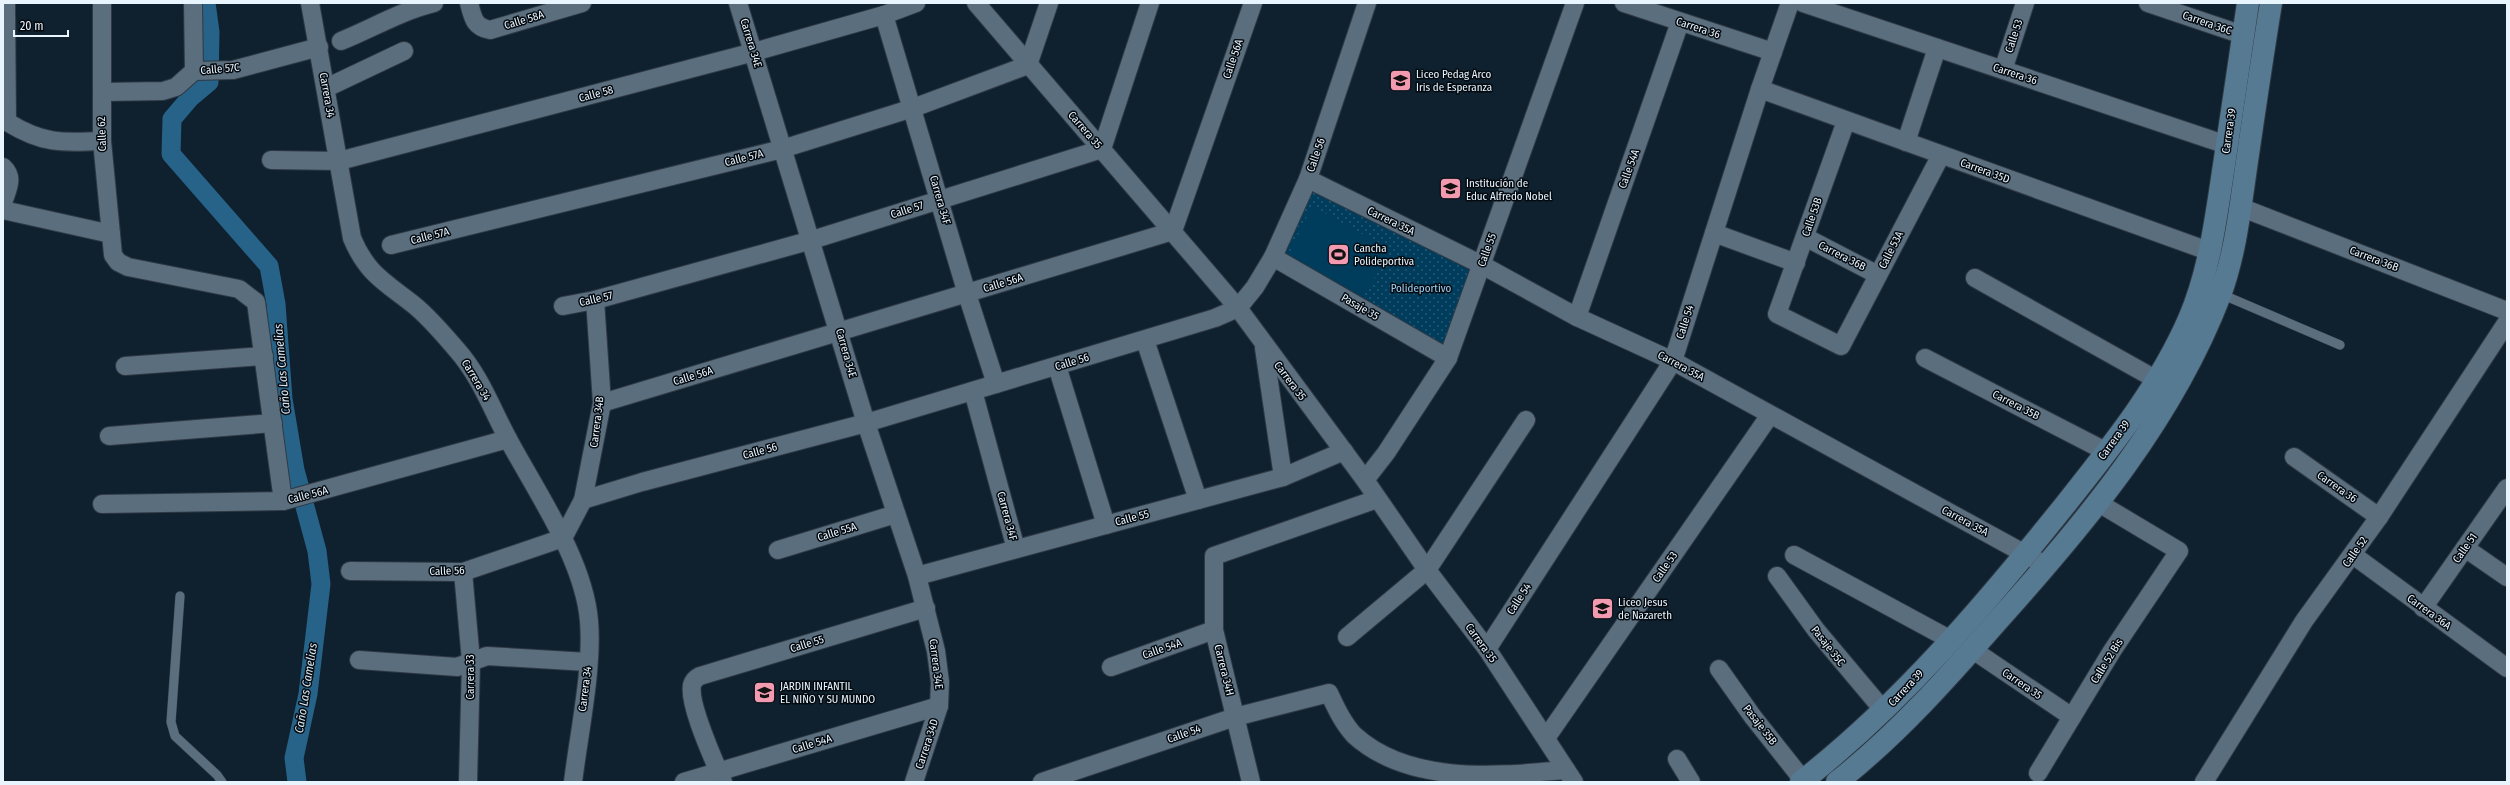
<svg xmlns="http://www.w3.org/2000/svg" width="2510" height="785" font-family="'Fira Sans Condensed',sans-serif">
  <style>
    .grass { fill: url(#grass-dots) }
    .garden { fill: #003c5c }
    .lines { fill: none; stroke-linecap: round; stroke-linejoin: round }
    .canal { stroke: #276288; stroke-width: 19 }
    .lane-casing { stroke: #2f3944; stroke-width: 10 }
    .street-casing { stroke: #2f3944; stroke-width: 20 }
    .secondary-casing { stroke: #2f3944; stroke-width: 24 }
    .lane { stroke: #5a6e7e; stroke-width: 9 }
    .street { stroke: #5a6e7e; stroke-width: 18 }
    .secondary { stroke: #577a93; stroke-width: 22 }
    .labels { text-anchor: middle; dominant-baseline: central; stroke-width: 3; stroke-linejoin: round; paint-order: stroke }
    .street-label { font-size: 11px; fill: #e9f5fe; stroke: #040a10 }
    .poi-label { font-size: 11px; fill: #e9f5fe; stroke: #040a10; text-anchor: start }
    .park-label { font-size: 11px; fill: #a0d0f3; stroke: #040a10 }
    .water-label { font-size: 12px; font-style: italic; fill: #d6e6f2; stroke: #040a10 }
  </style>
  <defs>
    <pattern id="grass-dots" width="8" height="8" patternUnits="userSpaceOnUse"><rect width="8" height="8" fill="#003c5c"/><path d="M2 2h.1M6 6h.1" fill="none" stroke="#255974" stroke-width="1.8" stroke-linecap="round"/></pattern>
  </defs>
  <rect width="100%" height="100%" fill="#0f212e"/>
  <!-- grass -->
  <polygon class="grass" points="1308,179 1482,265 1448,358 1273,257"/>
  <!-- garden -->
  <polygon class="garden" points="1312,206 1391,250 1360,302 1287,258"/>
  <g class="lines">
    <!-- canal -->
    <polyline class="canal" points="206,3 210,32 209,82 190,98 172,119 171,154 269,266 276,304 283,399 295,470 317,551 321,584 308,694 294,758 297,782"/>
    <defs>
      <g id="lane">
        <polyline points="2221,294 2340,345"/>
        <polyline points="180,596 171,722 175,736 217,775 222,782"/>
      </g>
      <g id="street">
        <path d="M 6,3 L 7,122 C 43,144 61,143 102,141"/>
        <polyline points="102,3 102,141 113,255 118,262 128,267 239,289 256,302 283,501"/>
        <polyline points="193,3 194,71"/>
        <path d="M 310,3 L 352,238 C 367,274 385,282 414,305 C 430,318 444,335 457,350 C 480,376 492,409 508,439 C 537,493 584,560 589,621 C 593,668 579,733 573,782"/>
        <path d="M 469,3 C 473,18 474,27 490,30 L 582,3"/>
        <polyline points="738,3 866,423 917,576 936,651 940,682 939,706 914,782"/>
        <polyline points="976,3 1238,308 1365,480 1427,570 1487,649 1574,782"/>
        <polyline points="1624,3 1773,52"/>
        <polyline points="1803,3 2227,145"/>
        <polyline points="2148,3 2243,35"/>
        <polyline points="884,15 967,294 996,384"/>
        <path d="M 341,41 C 373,28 401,11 434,3"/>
        <polyline points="2003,70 2025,3"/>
        <polyline points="326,88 404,51"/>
        <polyline points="1760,89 2211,252"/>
        <polyline points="102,92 163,91 176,87 194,71 233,70 319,47"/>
        <polyline points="1846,121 1777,314 1841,346 1941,155"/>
        <polyline points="1906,142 1937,48"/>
        <polyline points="271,160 339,161 754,52 884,15 916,3"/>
        <path d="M 3,167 C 15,178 7,189 3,203"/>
        <polyline points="1308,179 1482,265 1577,317 1673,361 2047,566"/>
        <polyline points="2240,207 2507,311"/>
        <polyline points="3,210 111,234"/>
        <polyline points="1714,233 1796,263"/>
        <polyline points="1805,237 1878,275"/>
        <polyline points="391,245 782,149 913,108 1028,65 1049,3"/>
        <polyline points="1273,257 1448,358"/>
        <polyline points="1975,278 2157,380"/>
        <polyline points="563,306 595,300 812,240 1102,149 1150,3"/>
        <polyline points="1577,317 1680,22"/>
        <polyline points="1145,340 1198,500"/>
        <polyline points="1264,348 1283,477"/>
        <polyline points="1925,358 2107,452"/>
        <polyline points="125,366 264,356"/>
        <polyline points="1057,366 1106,525"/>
        <polyline points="973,391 1016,549"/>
        <polyline points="602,403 1173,231 1253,3"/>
        <polyline points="109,436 273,423"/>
        <polyline points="2294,457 2379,517"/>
        <polyline points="1365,480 1386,453 1448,358 1575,3"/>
        <polyline points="583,500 642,482 866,423 1215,318 1238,308 1255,287 1273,257 1308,179 1367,3"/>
        <polyline points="102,504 283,501 508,439"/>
        <polyline points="2465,548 2507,577"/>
        <polyline points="778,550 896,514"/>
        <polyline points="1794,555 1951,640"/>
        <polyline points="2353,555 2507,668"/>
        <polyline points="350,571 463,572 563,538 583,500 602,403 595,300"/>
        <polyline points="463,572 471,661 468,782"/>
        <polyline points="917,576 1283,477 1344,451"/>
        <polyline points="1777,576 1816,630 1884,711"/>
        <polyline points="2423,608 2507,488"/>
        <polyline points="1347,637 1427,570 1526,420"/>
        <polyline points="1487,649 1673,361 1760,89 1790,3"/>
        <polyline points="1973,650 2072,717"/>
        <polyline points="359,660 457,667 487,656 588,662"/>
        <polyline points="1111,667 1214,630"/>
        <polyline points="1719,669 1753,717 1803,780"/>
        <polyline points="1546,738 1770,415"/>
        <polyline points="1677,759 1691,782"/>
        <polyline points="2038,773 2112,651 2179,551 2097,502"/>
        <polyline points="684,782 939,706"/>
        <path d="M 723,782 C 715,762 688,705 692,685 C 693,681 696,678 700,676 L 926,608"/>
        <path d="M 1042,782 L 1235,717 L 1329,693 C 1336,708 1343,723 1354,735 C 1409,785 1495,776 1566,770"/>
        <polyline points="1251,782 1214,630 1214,556 1377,499"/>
        <polyline points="2204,782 2304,621 2379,517 2507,322"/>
      </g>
      <g id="secondary">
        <path d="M 1801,782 C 1901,704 1985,605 2065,505 C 2111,447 2159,388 2189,319 C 2210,270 2216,217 2224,165 C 2232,111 2240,57 2248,3"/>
        <path d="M 1837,782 C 1898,734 1949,676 2000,618 C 2087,521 2173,418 2220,295 C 2235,255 2240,210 2246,168 C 2254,113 2262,58 2271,3"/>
      </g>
    </defs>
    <!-- lane casing -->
    <use href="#lane" class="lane-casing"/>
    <!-- street casing -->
    <use href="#street" class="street-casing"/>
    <!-- secondary casing -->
    <use href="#secondary" class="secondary-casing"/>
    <!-- lane -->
    <use href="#lane" class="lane"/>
    <!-- street -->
    <use href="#street" class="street"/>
    <!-- secondary -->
    <use href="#secondary" class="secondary"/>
  </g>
  <!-- icons -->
  <defs>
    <symbol id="school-square" viewBox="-11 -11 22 22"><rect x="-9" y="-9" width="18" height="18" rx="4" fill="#f29aaf" stroke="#040a10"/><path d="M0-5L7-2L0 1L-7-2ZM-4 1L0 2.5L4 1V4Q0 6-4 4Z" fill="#111"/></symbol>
    <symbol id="stadium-square" viewBox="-11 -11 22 22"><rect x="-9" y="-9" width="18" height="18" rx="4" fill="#f29aaf" stroke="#040a10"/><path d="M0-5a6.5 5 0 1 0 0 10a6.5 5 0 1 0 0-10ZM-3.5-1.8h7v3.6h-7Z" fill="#111"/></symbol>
  </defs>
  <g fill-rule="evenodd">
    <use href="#school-square" x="1388" y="68" width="25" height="25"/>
    <use href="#school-square" x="1438" y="176" width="25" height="25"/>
    <use href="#stadium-square" x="1326" y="242" width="25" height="25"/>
    <use href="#school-square" x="1590" y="596" width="25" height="25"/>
    <use href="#school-square" x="752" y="680" width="25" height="25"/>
  </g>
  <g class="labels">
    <!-- street labels -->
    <g class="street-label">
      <text transform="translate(524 20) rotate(-17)">Calle 58A</text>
      <text transform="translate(2207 23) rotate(19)">Carrera 36C</text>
      <text transform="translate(1698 28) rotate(18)">Carrera 36</text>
      <text transform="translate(2014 36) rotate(-72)">Calle 53</text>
      <text transform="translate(751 43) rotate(73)">Carrera 34E</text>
      <text transform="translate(1233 59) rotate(-71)">Calle 56A</text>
      <text transform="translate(220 69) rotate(-5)">Calle 57C</text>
      <text transform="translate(2015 74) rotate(18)">Carrera 36</text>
      <text transform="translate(596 94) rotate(-15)">Calle 58</text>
      <text transform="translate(327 95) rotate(80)">Carrera 34</text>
      <text transform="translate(1085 130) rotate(49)">Carrera 35</text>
      <text transform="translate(2229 131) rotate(-82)">Carrera 39</text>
      <text transform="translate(102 134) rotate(-92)">Calle 62</text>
      <text transform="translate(1316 155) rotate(-71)">Calle 56</text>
      <text transform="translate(744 158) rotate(-14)">Calle 57A</text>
      <text transform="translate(1629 169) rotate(-70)">Calle 54A</text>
      <text transform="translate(1985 171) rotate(20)">Carrera 35D</text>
      <text transform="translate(940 200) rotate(74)">Carrera 34F</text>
      <text transform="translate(907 210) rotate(-18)">Calle 57</text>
      <text transform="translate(1812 217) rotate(-71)">Calle 53B</text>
      <text transform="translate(1391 221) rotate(26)">Carrera 35A</text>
      <text transform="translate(430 236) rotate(-14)">Calle 57A</text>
      <text transform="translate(1487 250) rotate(-70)">Calle 55</text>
      <text transform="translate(1891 250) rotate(-63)">Calle 53A</text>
      <text transform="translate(1842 256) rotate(27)">Carrera 36B</text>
      <text transform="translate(2374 259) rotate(21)">Carrera 36B</text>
      <text transform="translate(1003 283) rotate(-17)">Calle 56A</text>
      <text transform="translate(596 299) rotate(-13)">Calle 57</text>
      <text transform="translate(1360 307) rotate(30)">Pasaje 35</text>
      <text transform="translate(1685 322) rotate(-72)">Calle 54</text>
      <text transform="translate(846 353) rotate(74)">Carrera 34E</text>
      <text transform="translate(1072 362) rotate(-17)">Calle 56</text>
      <text transform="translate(1681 366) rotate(28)">Carrera 35A</text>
      <text transform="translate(693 376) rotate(-17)">Calle 56A</text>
      <text transform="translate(476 380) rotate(59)">Carrera 34</text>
      <text transform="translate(1290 381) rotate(53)">Carrera 35</text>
      <text transform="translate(2016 405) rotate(27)">Carrera 35B</text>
      <text transform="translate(597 422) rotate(-83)">Carrera 34B</text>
      <text transform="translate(2114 440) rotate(-54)">Carrera 39</text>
      <text transform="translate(760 451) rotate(-15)">Calle 56</text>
      <text transform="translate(2337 487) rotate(35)">Carrera 36</text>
      <text transform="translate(308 495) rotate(-14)">Calle 56A</text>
      <text transform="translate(1007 516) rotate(75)">Carrera 34F</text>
      <text transform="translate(1132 518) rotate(-15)">Calle 55</text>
      <text transform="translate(1965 521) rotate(28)">Carrera 35A</text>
      <text transform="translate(837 532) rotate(-17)">Calle 55A</text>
      <text transform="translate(2465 548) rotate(-55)">Calle 51</text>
      <text transform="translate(2355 552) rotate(-55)">Calle 52</text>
      <text transform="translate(1665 567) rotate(-55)">Calle 53</text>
      <text transform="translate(447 571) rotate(-2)">Calle 56</text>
      <text transform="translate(1519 599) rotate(-57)">Calle 54</text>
      <text transform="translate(2429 612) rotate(36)">Carrera 36A</text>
      <text transform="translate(1481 643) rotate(54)">Carrera 35</text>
      <text transform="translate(807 644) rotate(-17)">Calle 55</text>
      <text transform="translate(1828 646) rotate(52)">Pasaje 35C</text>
      <text transform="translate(1162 649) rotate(-19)">Calle 54A</text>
      <text transform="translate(2107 661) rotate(-58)">Calle 52 Bis</text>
      <text transform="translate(936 664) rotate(83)">Carrera 34E</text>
      <text transform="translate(1224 670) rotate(76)">Carrera 34H</text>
      <text transform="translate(470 677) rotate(-90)">Carrera 33</text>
      <text transform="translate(2022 684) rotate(34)">Carrera 35</text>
      <text transform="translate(1906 688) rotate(-47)">Carrera 39</text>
      <text transform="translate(585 689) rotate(-83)">Carrera 34</text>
      <text transform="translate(1760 725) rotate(52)">Pasaje 35B</text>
      <text transform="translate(1184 734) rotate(-19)">Calle 54</text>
      <text transform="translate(812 744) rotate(-17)">Calle 54A</text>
      <text transform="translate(927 744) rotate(-72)">Carrera 34D</text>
    </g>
    <!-- poi labels -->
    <g class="poi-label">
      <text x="1416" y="74">Liceo Pedag Arco<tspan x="1416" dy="13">Iris de Esperanza</tspan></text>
      <text x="1466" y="183">Institución de<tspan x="1466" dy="13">Educ Alfredo Nobel</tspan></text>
      <text x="1354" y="248">Cancha<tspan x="1354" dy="13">Polideportiva</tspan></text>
      <text x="1618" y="602">Liceo Jesus<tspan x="1618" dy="13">de Nazareth</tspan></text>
      <text x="780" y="686">JARDIN INFANTIL<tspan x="780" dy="13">EL NIÑO Y SU MUNDO</tspan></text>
    </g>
    <!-- park labels -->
    <g class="park-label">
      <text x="1421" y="288">Polideportivo</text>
    </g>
    <!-- water labels -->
    <g class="water-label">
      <text transform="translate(282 369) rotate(-95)">Caño Las Camelias</text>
      <text transform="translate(306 688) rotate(-81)">Caño Las Camelias</text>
    </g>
  </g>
  <!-- border -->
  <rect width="2510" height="785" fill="none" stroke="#e9f5fe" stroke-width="8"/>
  <!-- scale -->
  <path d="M14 30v6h54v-6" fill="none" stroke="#e9f5fe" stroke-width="2"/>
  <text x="20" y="30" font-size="12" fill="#e9f5fe" stroke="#040a10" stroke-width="3" paint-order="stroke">20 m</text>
</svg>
